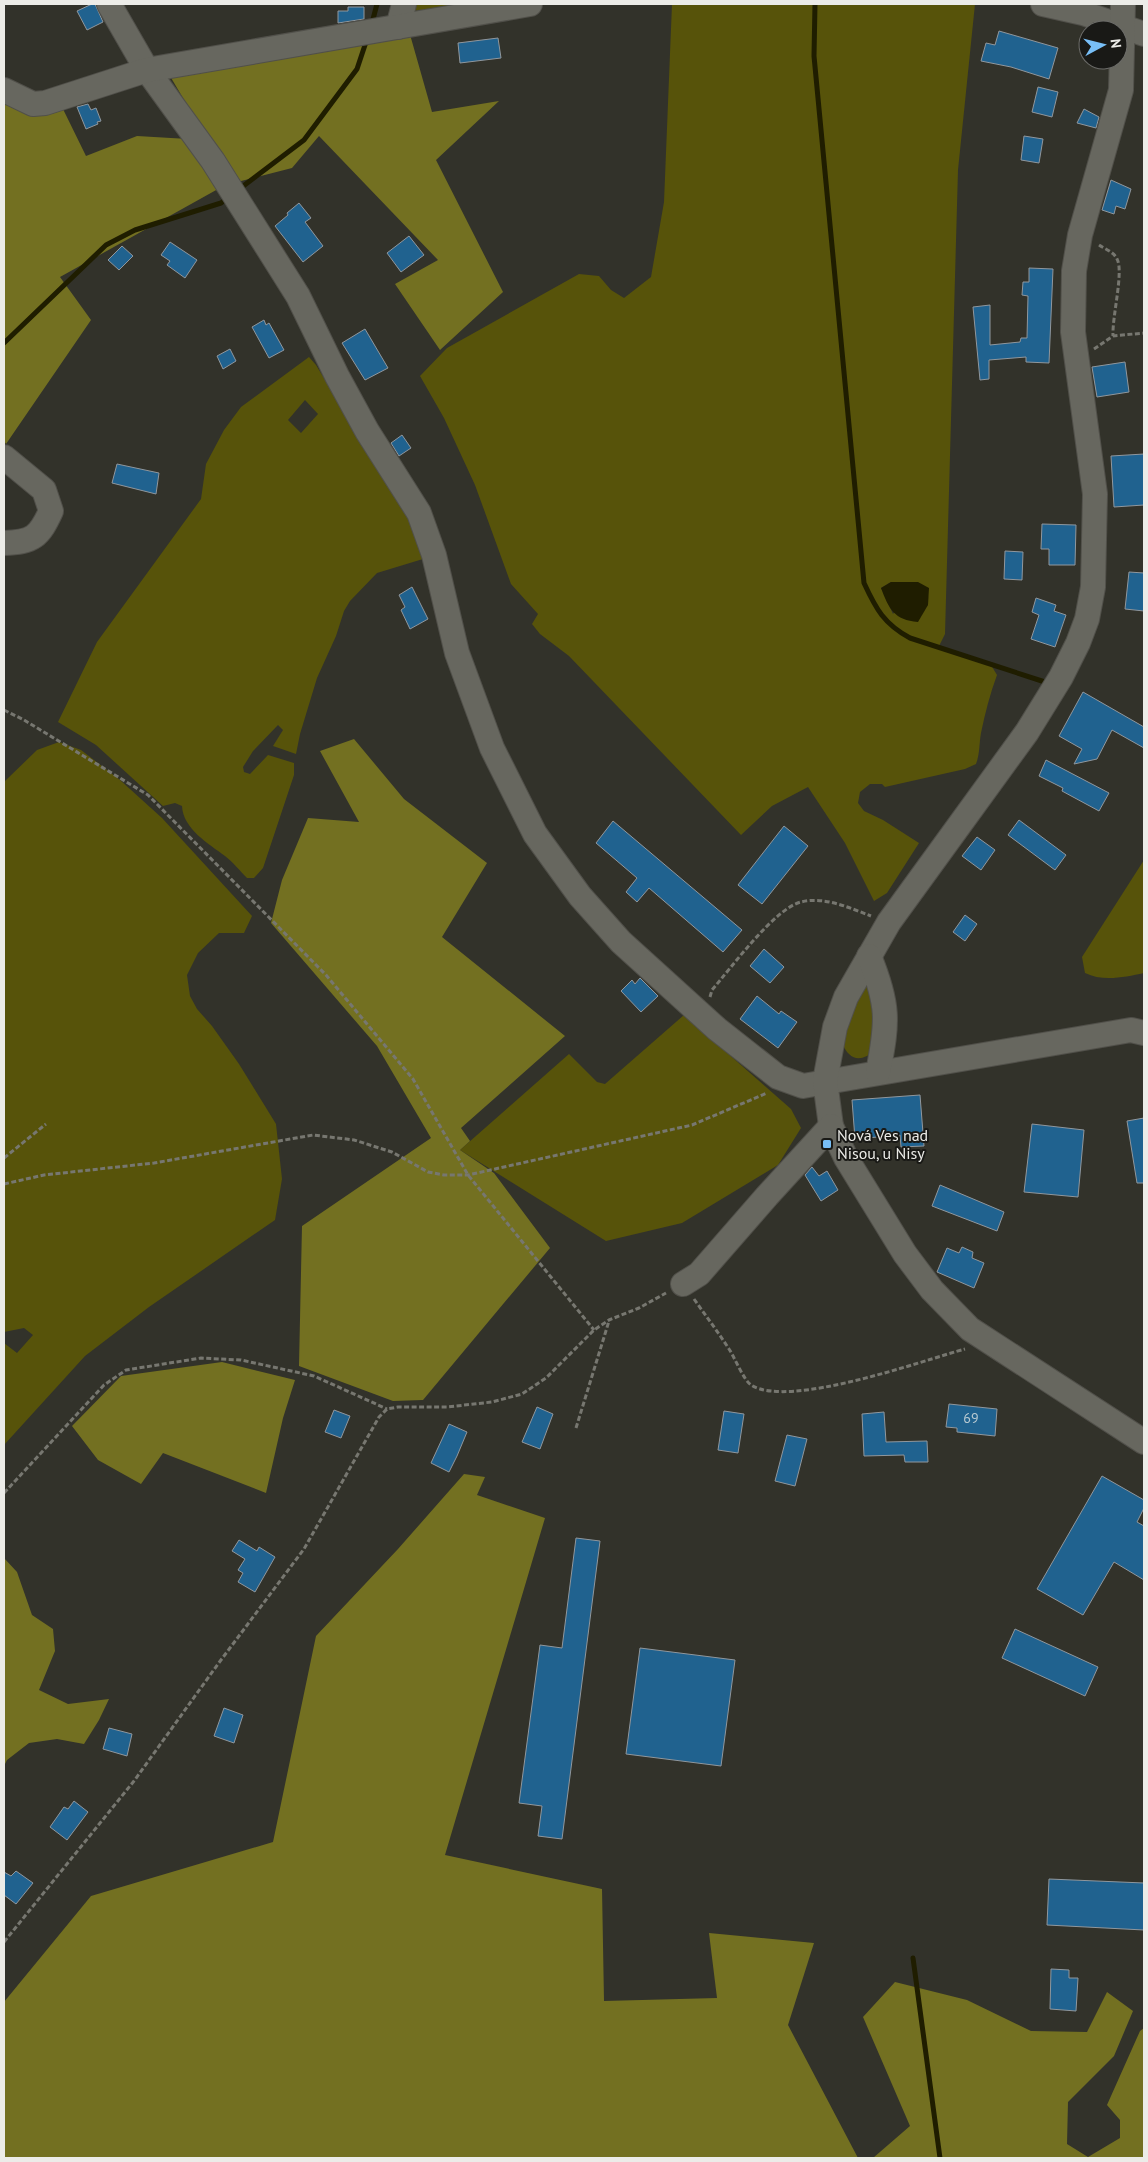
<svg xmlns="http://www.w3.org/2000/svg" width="1148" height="2162" font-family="'PT Sans',sans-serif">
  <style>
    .green { fill: #57530a; fill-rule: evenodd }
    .forest { fill: #737021 }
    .water { fill: #1f1d00 }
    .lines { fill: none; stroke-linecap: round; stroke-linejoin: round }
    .stream { stroke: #1f1d00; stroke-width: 5 }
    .building { fill: #20628f; stroke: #90979d }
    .minor-casing { stroke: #51504a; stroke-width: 26 }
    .path { stroke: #777770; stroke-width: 3; stroke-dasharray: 5 2.5; stroke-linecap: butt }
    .minor { stroke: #67675f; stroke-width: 24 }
    .poi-dot { fill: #78bff7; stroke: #191916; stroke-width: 2 }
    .labels { text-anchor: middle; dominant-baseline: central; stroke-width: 4; stroke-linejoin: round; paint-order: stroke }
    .number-label { font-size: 14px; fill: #b9cad2 }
    .poi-label { font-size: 16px; fill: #ecece8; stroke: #191916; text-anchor: start }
  </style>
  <rect width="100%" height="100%" fill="#32322a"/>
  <!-- green -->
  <g class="green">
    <polygon points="410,4 470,4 422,13 424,10 407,11"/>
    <path d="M 672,4 L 975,4 L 958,170 L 945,634 L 938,648 L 991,665 L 997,675 C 990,694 985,713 981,733 C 979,744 980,753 976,764 L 965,769 L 885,787 L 882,784 L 870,784 L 860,792 L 858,803 L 864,811 L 883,820 L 919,843 L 887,893 L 874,901 L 845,843 L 808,787 L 772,806 L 741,835 L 569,656 L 540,634 L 532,624 L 538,614 L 511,584 L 475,485 L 444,418 L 420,376 L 447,348 L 579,274 L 599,276 L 611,290 L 624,298 L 651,277 L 664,202 ZM 891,582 L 918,582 L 893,614 L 881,588 Z"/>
    <path d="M 309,357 L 316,365 L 418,533 L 423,559 L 377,573 L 350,601 L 344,611 L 336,636 L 317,678 L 300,734 L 296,754 L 273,746 L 283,730 L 278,725 L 253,751 L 243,767 L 244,772 L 250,774 L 268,755 L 294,763 L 294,775 L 263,868 L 254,878 L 247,878 C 240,871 233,862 225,856 C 209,844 183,829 182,806 L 175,803 L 163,806 L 96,745 L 58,722 L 97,642 L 201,499 L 206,464 L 224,430 L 241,407 ZM 305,400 L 318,414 L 301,433 L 288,420 Z"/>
    <polygon points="59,742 81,750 120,780 162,818 252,916 244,933 219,933 198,953 187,975 190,996 197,1009 212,1026 239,1064 276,1124 282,1179 275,1220 149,1307 85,1356 4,1445 4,1343 17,1353 33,1335 24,1328 4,1332 4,782 37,750"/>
    <path d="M 1144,860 L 1144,973 C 1125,977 1103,982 1085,973 L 1082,957 Z"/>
    <path d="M 868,978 L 876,1004 L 874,1052 C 866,1057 857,1062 849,1054 C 829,1036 858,996 868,978 Z"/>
    <polygon points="684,1015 791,1109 801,1128 778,1165 682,1223 606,1241 460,1150 569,1054 597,1082 605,1084"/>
  </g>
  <!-- forest -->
  <g class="forest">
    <polygon points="409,31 432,112 499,101 436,160 503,292 440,350 395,284 438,260 319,136 292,168 233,183 170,76"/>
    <polygon points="4,94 45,115 62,107 86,156 137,136 188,139 218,189 60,277 91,320 6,444 4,441"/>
    <polygon points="354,739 404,799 487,863 442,937 565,1036 461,1128 470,1141 460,1150 494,1173 550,1248 423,1400 393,1401 299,1366 302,1226 431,1138 377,1046 271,923 282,880 308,818 359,822 320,751"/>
    <polygon points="222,1362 295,1380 283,1418 266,1493 163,1453 141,1484 98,1460 72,1426 121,1376"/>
    <polygon points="464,1474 485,1477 477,1495 545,1518 445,1855 602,1889 604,2001 717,1998 709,1933 814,1943 788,2025 858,2158 4,2158 4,2002 91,1896 273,1842 316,1636 398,1549"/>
    <polygon points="4,1558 17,1572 32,1615 53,1629 55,1651 39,1690 68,1704 109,1699 99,1720 84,1744 57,1739 29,1743 7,1760 4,1766"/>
    <polygon points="895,1982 967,2000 1031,2031 1087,2032 1107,1992 1133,2011 1114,2056 1068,2102 1067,2144 1088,2157 1120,2138 1120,2120 1107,2105 1140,2031 1144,2028 1144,2158 873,2158 910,2126 863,2017"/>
  </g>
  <!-- water -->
  <path class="water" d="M 891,582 L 918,582 L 929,588 L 928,605 L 918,622 C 894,620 889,609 881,588 Z"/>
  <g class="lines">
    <!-- stream -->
    <g class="stream">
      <path d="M 815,4 L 814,56 L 864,583 C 876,609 884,624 910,638 L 1045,682"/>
      <polyline points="372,23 377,4"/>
      <polyline points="238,190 304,140 357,69 367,39"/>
      <polyline points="4,343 106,245 135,230 221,203 229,197"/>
      <polyline points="913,1958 940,2158"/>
    </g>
  </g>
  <!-- building -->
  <g class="building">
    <polygon points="92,4 95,4 103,22 87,30 77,11"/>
    <polygon points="348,7 364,7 364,19 338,23 338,11 348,11"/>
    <polygon points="999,31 1058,48 1049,79 1011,67 981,61 986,43 995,45"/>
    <polygon points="498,38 501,58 460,63 458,43"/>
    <polygon points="1038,87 1058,92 1052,117 1032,112"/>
    <polygon points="88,104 91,110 96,108 101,121 97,122 98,124 86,129 77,107"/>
    <polygon points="1084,109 1099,117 1096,128 1077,123"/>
    <polygon points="1024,136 1043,139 1039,163 1021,160"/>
    <polygon points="1111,180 1131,189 1125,209 1116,206 1114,214 1102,210"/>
    <polygon points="299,203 311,218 305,222 323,246 303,262 275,226 288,215 287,213"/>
    <polygon points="409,236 424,255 401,272 387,253"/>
    <polygon points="170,242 197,260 185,278 167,265 170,261 161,255"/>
    <polygon points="122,246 133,256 119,270 108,260"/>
    <polygon points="1029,268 1053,269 1049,363 1026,362 1026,357 989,360 989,379 980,380 973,307 990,305 990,345 1020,342 1021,338 1027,338 1028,296 1022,295 1023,282 1029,282"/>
    <polygon points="264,320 266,325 269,323 284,350 269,358 252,327"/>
    <polygon points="365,329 388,368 365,380 342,343"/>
    <polygon points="230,349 236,361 223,369 217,356"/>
    <polygon points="1125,362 1129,392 1097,397 1092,367"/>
    <polygon points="402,435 411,448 399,456 391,443"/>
    <polygon points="1144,454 1144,505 1114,507 1111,456"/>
    <polygon points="117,464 159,473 156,494 112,483"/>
    <polygon points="1042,524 1076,525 1075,565 1049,565 1049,549 1041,549"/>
    <polygon points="1005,551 1023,552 1022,580 1004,579"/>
    <polygon points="1129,572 1144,573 1144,611 1125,609"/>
    <polygon points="412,587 428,619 410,629 401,610 405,607 399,595"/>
    <polygon points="1036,598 1056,605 1054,611 1066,615 1055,647 1031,639 1039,615 1032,612"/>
    <polygon points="1083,692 1144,727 1144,748 1112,730 1097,759 1074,764 1082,749 1059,736"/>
    <polygon points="1046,760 1109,793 1099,811 1062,791 1063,788 1039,776"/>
    <polygon points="1019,820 1066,855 1055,870 1008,835"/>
    <polygon points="613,821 742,930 723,952 649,888 637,902 626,892 637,878 596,843"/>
    <polygon points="784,826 808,846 762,904 738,885"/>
    <polygon points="977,837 995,850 981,870 962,856"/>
    <polygon points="965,915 977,924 965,941 953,932"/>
    <polygon points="764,949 784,967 770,983 750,966"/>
    <polygon points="640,978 658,996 641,1012 621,991 632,980 635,984"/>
    <polygon points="757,996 779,1014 781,1011 797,1022 778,1048 740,1019"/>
    <polygon points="920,1095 924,1146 901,1147 900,1135 855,1139 852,1100"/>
    <polygon points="1144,1118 1144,1183 1137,1183 1127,1121"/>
    <polygon points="1032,1124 1084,1130 1078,1197 1024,1192"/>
    <polygon points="812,1167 819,1176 827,1171 838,1190 821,1201 805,1175"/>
    <polygon points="940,1185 1004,1212 997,1231 932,1206"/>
    <polygon points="962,1247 973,1252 972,1258 984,1263 974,1288 937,1272 947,1248 959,1253"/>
    <polygon points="949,1404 997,1409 995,1436 957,1432 957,1428 946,1427"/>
    <polygon points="537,1407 553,1414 540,1449 522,1442"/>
    <polygon points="334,1410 350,1416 341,1438 325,1432"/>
    <polygon points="724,1411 744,1414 738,1453 718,1450"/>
    <polygon points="884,1412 886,1442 927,1441 928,1462 905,1462 904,1455 864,1456 862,1414"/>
    <polygon points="449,1424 467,1432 457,1456 449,1472 431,1463"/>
    <polygon points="787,1435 807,1439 795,1486 775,1481"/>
    <polygon points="1102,1476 1144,1500 1144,1508 1137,1522 1144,1526 1144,1580 1114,1562 1083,1615 1037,1589"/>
    <polygon points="576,1538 600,1541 562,1839 538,1836 542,1806 519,1803 540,1645 562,1648"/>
    <polygon points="239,1540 257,1551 259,1547 275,1557 255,1592 238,1582 243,1573 238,1570 245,1559 232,1551"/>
    <polygon points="1015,1629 1098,1667 1085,1696 1002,1658"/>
    <polygon points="640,1648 735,1660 721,1766 626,1754"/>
    <polygon points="224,1708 243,1715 234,1743 214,1736"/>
    <polygon points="109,1728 132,1734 127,1756 103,1749"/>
    <polygon points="74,1801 88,1812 67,1840 50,1827 64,1807 68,1809"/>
    <polygon points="16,1871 33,1883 16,1904 4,1895 4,1872 11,1876"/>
    <polygon points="1049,1879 1144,1883 1144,1930 1047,1925"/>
    <polygon points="1051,1969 1069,1970 1069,1978 1078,1978 1076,2011 1050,2009"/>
  </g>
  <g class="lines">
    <defs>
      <g id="minor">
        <polyline points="109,4 147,70 213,161 298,296 337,376 367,431 419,513 434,555 457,653 492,748 535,834 580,896 621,942 717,1029 778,1077 803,1086 1131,1030 1144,1033"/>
        <polyline points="1043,4 1083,13 1144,34"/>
        <polyline points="1123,4 1121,90 1080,235 1074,271 1073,332 1095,494 1093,587 1087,619 1078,643 1061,677 1027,732 889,922 846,997 835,1027 825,1081 831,1126 846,1158 905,1254 932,1290 970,1329 1144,1442"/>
        <polyline points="398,27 404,4"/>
        <polyline points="4,90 33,104 45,103 147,70 530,4"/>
        <path d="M 4,457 L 44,490 L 51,511 C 39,537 33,542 4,543"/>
        <path d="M 869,956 C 889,1005 888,1021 878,1072"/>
        <polyline points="683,1284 699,1274 767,1196 831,1126"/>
      </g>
    </defs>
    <!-- minor casing -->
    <use href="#minor" class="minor-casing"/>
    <!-- path -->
    <g class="path">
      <path d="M 1099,245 C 1105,249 1114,252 1117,259 C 1124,271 1112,317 1113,336"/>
      <polyline points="1094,349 1113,336 1144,333"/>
      <polyline points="4,710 24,720 148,795 326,975 413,1079 468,1175 594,1330"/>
      <path d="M 710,997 L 712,990 C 731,968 775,908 801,902 C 824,896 850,908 871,916"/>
      <polyline points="4,1158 46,1124"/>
      <polyline points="4,1184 44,1175 154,1163 313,1135 354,1140 392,1152 428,1172 444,1175 468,1175 692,1125 767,1093"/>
      <path d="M 694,1299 C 706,1316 718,1332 729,1349 C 735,1358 743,1379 751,1385 C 789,1409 921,1361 965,1349"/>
      <polyline points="576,1428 609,1321"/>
      <polyline points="4,1493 104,1385 126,1370 201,1358 241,1360 314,1376 387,1409"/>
      <polyline points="4,1942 134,1781 218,1664 304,1549 379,1417 387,1409 398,1407 447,1407 492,1402 522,1394 546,1378 594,1330 609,1320 639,1308 666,1293"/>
    </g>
    <!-- minor -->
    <use href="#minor" class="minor"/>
  </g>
  <!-- markers -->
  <rect class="poi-dot" x="822" y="1139" width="10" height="10" rx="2.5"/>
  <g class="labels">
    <!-- number labels -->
    <g class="number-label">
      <text x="971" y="1418">69</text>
    </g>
    <!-- poi labels -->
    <g class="poi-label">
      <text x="837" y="1135">Nová Ves nad<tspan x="837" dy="18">Nisou, u Nisy</tspan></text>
    </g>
  </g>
  <!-- border -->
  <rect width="1148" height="2162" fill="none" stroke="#ecece8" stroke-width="10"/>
  <!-- north arrow -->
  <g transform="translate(1103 45) rotate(83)"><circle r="24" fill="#191916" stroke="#6d6d6a"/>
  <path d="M0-4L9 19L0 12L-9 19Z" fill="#78bff7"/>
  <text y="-8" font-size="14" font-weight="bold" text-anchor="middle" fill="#ecece8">N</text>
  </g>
</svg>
